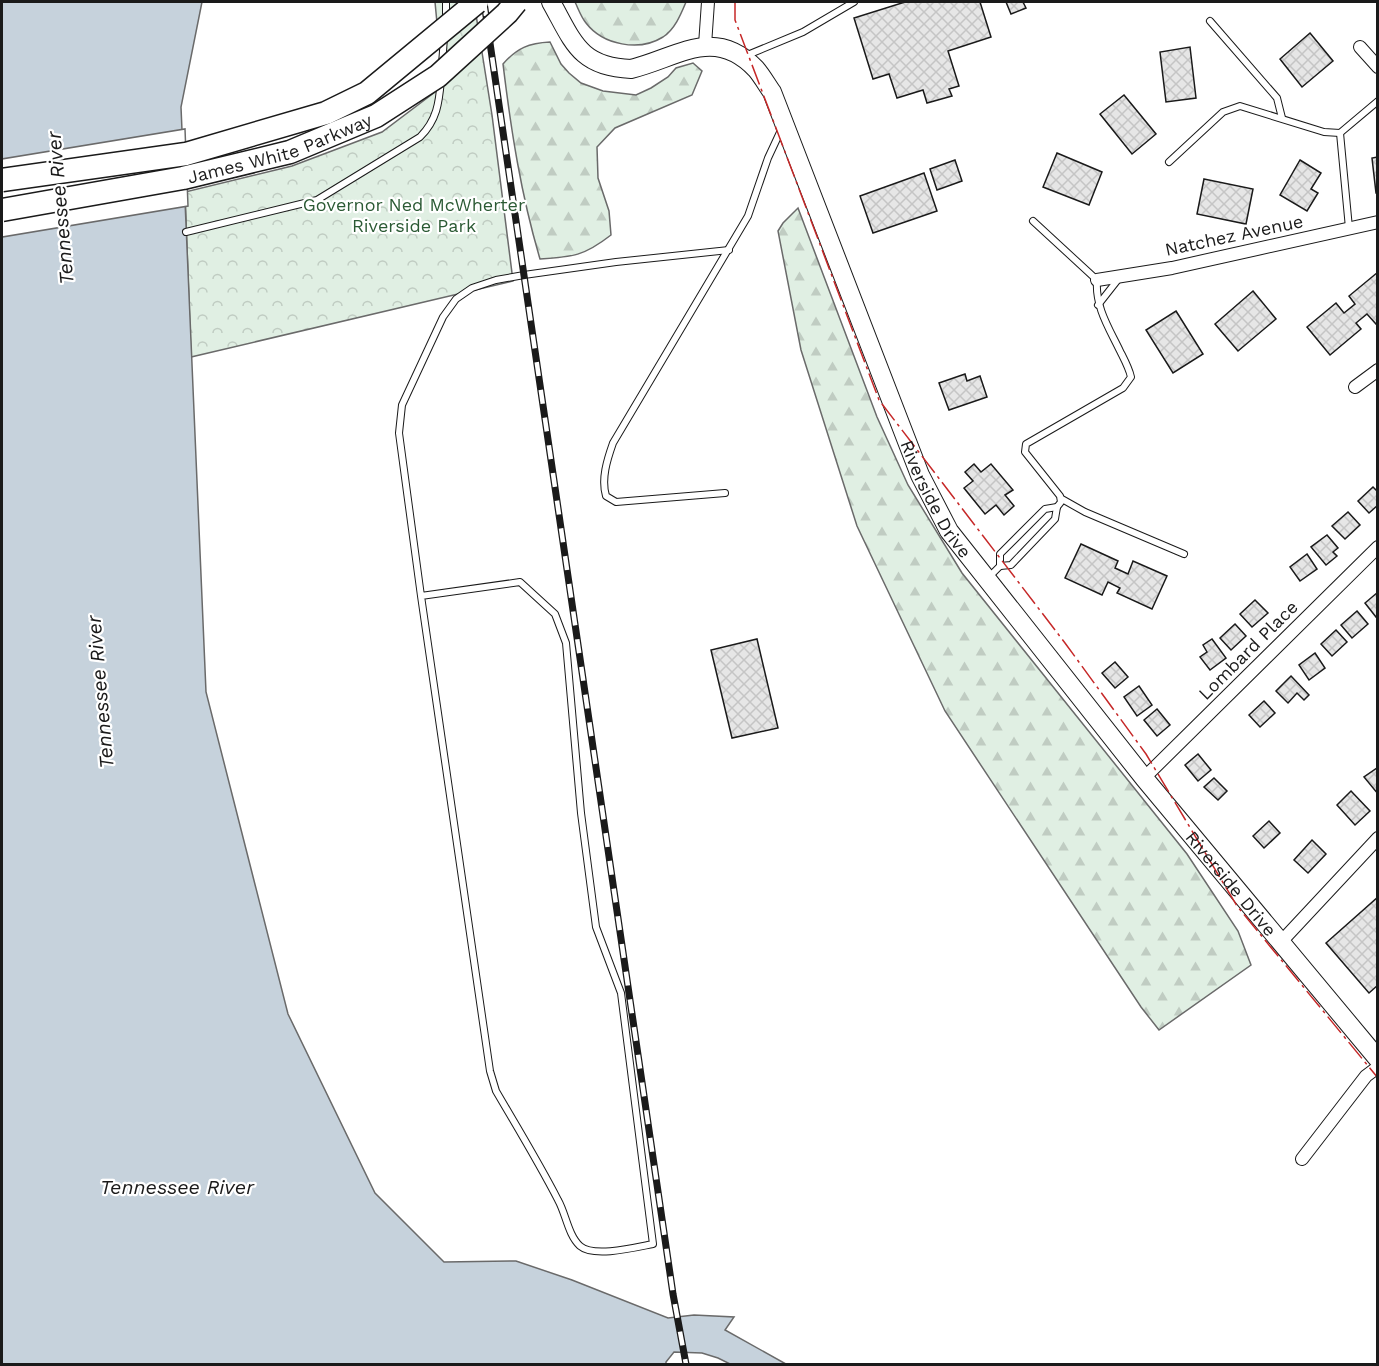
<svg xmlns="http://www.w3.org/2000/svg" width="1379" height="1366" font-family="'Work Sans',sans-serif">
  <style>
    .forest { fill: url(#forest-firs); stroke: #6a6a6a; stroke-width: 1.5 }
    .park { fill: url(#park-crowns); stroke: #6a6a6a; stroke-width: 1.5 }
    .water { fill: #c6d2dc; stroke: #6a6a6a; stroke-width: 1.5 }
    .pier { fill: #fff; stroke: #6a6a6a; stroke-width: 1.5 }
    .building { fill: url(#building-cross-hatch); stroke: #1a1a1a; stroke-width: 1.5 }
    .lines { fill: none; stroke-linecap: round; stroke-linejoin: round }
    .lane-casing { stroke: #1a1a1a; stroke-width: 8 }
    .street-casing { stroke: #1a1a1a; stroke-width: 14 }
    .secondary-casing { stroke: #1a1a1a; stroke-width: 20 }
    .lane { stroke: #fff; stroke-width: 6 }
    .street { stroke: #fff; stroke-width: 12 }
    .secondary { stroke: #fff; stroke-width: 18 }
    .rail-casing { stroke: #1a1a1a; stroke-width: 7 }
    .rail { stroke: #fff; stroke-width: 4.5; stroke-dasharray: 14; stroke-linecap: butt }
    .highway-bridge-casing { stroke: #1a1a1a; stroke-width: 25; stroke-linecap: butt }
    .highway-bridge { stroke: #fff; stroke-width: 22 }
    .power { stroke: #c62828; stroke-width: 1.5; stroke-dasharray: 21 4.5 3 4.5; stroke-linecap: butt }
    .labels { text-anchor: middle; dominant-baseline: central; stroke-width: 4.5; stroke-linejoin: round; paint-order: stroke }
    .street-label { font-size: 18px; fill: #1a1a1a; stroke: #fff }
    .park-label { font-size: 18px; fill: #2b5a34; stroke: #fff }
    .water-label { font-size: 20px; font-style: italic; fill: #1a1a1a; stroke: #fff }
  </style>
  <defs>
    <pattern id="forest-firs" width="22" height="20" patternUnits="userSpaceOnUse" patternTransform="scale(1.5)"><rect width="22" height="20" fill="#e0efe3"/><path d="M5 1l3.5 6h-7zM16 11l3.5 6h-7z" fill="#c0ccc2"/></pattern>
    <pattern id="park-crowns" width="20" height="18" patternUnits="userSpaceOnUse" patternTransform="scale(1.5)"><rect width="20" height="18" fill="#e0efe3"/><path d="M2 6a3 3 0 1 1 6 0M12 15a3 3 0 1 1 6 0" fill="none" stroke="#c0ccc2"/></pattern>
    <pattern id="building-cross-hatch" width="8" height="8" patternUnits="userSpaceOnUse" patternTransform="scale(1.5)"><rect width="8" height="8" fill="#e6e6e6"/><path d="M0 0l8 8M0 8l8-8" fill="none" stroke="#c5c5c5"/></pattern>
  </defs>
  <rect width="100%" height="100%" fill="#fff"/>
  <!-- forest -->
  <g class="forest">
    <path d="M 575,2 L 686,2 C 681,14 675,29 663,37 C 639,52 603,45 586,23 C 581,17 578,8 575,2 Z"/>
    <path d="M 550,42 L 561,64 L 569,73 L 581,83 L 603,91 L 636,95 L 651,88 L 668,77 L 676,68 L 693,63 L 702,71 L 692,95 L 615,128 L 597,147 L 598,178 L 609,211 L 611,235 C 584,256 573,257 540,259 C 521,195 511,130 503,64 C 517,48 529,43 550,42 Z"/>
    <polygon points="798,208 877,417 908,485 962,573 1187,854 1238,931 1251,965 1159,1030 1141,1007 945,711 857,526 801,350 778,231 783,223"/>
  </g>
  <!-- park -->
  <polygon class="park" points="435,2 474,2 492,115 513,281 191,357 185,192 292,166 382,132 443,86"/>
  <!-- water -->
  <polygon class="water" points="2,2 202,2 181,107 206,692 288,1014 375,1193 444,1262 516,1261 572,1280 668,1318 694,1315 734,1317 725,1330 786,1364 730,1364 718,1358 702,1353 674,1352 666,1362 666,1364 2,1364"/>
  <!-- pier -->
  <polygon class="pier" points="185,129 188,206 2,237 2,159"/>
  <!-- building -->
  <g class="building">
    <polygon points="905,2 980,2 991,37 948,51 959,86 949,89 952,96 927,103 923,90 897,98 889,74 873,79 854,18"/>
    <polygon points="1006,2 1023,2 1026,8 1011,14"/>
    <polygon points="1310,33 1333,61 1302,87 1280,59"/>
    <polygon points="1190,47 1196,98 1166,102 1160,52"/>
    <polygon points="1124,95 1156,134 1132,154 1100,114"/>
    <polygon points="1057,153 1102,172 1089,205 1043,187"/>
    <polygon points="1378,157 1378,193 1376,193 1372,158"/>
    <polygon points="955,160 962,181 937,190 930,169"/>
    <polygon points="1300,160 1321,173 1311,189 1318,193 1307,211 1280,195"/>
    <polygon points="924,173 937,211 873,233 860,196"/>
    <polygon points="1204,179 1253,189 1246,224 1197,214"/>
    <polygon points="1378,272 1378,323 1376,324 1367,314 1356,323 1361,329 1330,355 1307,327 1336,303 1344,313 1355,304 1349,296"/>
    <polygon points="1253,291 1276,319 1238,351 1215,324"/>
    <polygon points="1176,311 1203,354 1173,373 1146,330"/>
    <polygon points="965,374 967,381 980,376 987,397 949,410 939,383"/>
    <polygon points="974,464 981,472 991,464 1013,490 1005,495 1014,506 1004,515 996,505 985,514 964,488 973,481 965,472"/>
    <polygon points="1373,487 1378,492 1378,505 1369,513 1358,501"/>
    <polygon points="1348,512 1360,525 1345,539 1332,526"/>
    <polygon points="1327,535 1338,548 1333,552 1337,556 1326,565 1311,547"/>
    <polygon points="1081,544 1118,561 1115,568 1128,574 1133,561 1167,576 1152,609 1117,593 1120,588 1108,582 1102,595 1065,578"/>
    <polygon points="1307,554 1317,569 1300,581 1290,567"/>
    <polygon points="1378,592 1378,616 1376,617 1365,603"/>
    <polygon points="1255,600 1268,613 1252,627 1240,614"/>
    <polygon points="1357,611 1368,624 1352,638 1341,625"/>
    <polygon points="1235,624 1246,636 1231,650 1220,638"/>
    <polygon points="1336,630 1347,642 1332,656 1321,644"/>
    <polygon points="757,639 778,728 732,738 711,650"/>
    <polygon points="1212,639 1226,658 1210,670 1200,657 1207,652 1203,645"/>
    <polygon points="1315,653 1325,668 1309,680 1299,665"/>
    <polygon points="1115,662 1128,677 1115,688 1102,673"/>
    <polygon points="1291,676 1309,695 1304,700 1297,693 1288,703 1276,691"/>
    <polygon points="1139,686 1152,705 1137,716 1124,697"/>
    <polygon points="1264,701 1275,713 1260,727 1249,715"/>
    <polygon points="1157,709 1170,725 1157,736 1144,720"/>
    <polygon points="1198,754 1211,770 1198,781 1185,765"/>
    <polygon points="1377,768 1378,769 1378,794 1364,777"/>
    <polygon points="1214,778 1227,791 1218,800 1204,787"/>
    <polygon points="1351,791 1370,811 1355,825 1337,805"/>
    <polygon points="1269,821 1280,833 1264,848 1253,836"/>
    <polygon points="1312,840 1326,854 1308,873 1294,860"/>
    <polygon points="1378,897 1378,985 1369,993 1326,943"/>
  </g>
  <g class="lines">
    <defs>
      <g id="lane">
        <polyline points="446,19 446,2"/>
        <polyline points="1210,21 1277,98 1282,118"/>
        <polyline points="745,56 803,32 854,2"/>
        <polyline points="442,64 444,38"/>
        <polyline points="1340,133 1349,228"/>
        <polyline points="1169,162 1223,112 1240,106 1324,132 1340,133 1378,101"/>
        <path d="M 186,232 L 317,200 L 420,137 C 437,120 439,103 441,80"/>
        <polyline points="1098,305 1120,277"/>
        <path d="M 725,493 L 616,502 L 606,496 C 601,479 607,460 613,443 L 748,216 L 768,158 L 782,128"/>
        <polyline points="1062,499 1085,512 1184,554"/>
        <polyline points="1000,566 1000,554 1045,509 1057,507"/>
        <path d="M 988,578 L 1000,566 L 1011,565 L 1055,519 L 1057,507 L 1061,502 L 1060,496 L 1025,452 L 1026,444 L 1123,388 L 1131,377 C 1129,368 1124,359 1120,351 C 1109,328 1095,307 1097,280 L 1033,221"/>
        <path d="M 421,596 L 520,582 L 555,614 L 566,643 L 581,813 L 596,927 L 621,993 L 653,1244 C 637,1247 594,1258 580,1246 C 568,1235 566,1214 558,1200 C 539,1163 517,1127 496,1091 L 490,1071 L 421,596 L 399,433 L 402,405 L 443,317 L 456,299 L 472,288 L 496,280 L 524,275 L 616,262 L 729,250"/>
      </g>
      <g id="street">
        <polyline points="705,45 708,2"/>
        <polyline points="1360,47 1378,67"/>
        <polyline points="1097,280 1172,268 1378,222"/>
        <polyline points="1355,387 1378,370"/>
        <polyline points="1144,778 1378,547"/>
        <polyline points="1280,943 1378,838"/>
        <polyline points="1302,1159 1366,1076 1378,1067"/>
      </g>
      <g id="secondary">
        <path id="s1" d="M 551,2 C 573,41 579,67 631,69 C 677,58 714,25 756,69 C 762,76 767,85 772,92 L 920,475 L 949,531 L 1144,778 L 1378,1059"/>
      </g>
    </defs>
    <!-- lane casing -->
    <use href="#lane" class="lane-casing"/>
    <!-- street casing -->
    <use href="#street" class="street-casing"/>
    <!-- secondary casing -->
    <use href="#secondary" class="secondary-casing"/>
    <!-- lane -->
    <use href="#lane" class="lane"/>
    <!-- street -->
    <use href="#street" class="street"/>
    <!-- secondary -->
    <use href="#secondary" class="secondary"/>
    <defs>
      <polyline id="rail" points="484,2 673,1294 686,1364"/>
    </defs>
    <!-- rail casing -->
    <use href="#rail" class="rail-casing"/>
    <!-- rail -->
    <use href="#rail" class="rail"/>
    <defs>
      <g id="highway-bridge">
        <polyline points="2,180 186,154 326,113 367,93 477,2"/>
        <path id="s2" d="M 2,210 L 183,178 L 290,152 L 376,116 L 438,76 L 507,13 L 516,2"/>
      </g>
    </defs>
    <!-- highway-bridge casing -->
    <use href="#highway-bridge" class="highway-bridge-casing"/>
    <!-- highway-bridge -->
    <use href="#highway-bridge" class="highway-bridge"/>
    <!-- power -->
    <polyline class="power" points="735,2 735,20 879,400 1065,643 1146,754 1237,906 1378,1078"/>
  </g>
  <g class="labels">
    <!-- street labels -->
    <g class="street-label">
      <text stroke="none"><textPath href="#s2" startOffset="285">James White Parkway</textPath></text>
      <text transform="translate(1234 235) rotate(-12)">Natchez Avenue</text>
      <text stroke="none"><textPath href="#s1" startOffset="714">Riverside Drive</textPath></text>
      <text transform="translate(1248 650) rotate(-45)">Lombard Place</text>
      <text stroke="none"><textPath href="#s1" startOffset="1200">Riverside Drive</textPath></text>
    </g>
    <!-- park labels -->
    <g class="park-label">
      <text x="414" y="204">Governor Ned McWherter<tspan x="414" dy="21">Riverside Park</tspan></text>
    </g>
    <!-- water labels -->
    <g class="water-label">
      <text transform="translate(60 208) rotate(-95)">Tennessee River</text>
      <text transform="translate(100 692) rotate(-95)">Tennessee River</text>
      <text x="177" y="1187">Tennessee River</text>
    </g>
  </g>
  <!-- border -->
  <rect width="1379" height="1366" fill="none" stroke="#1a1a1a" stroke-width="6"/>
</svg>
